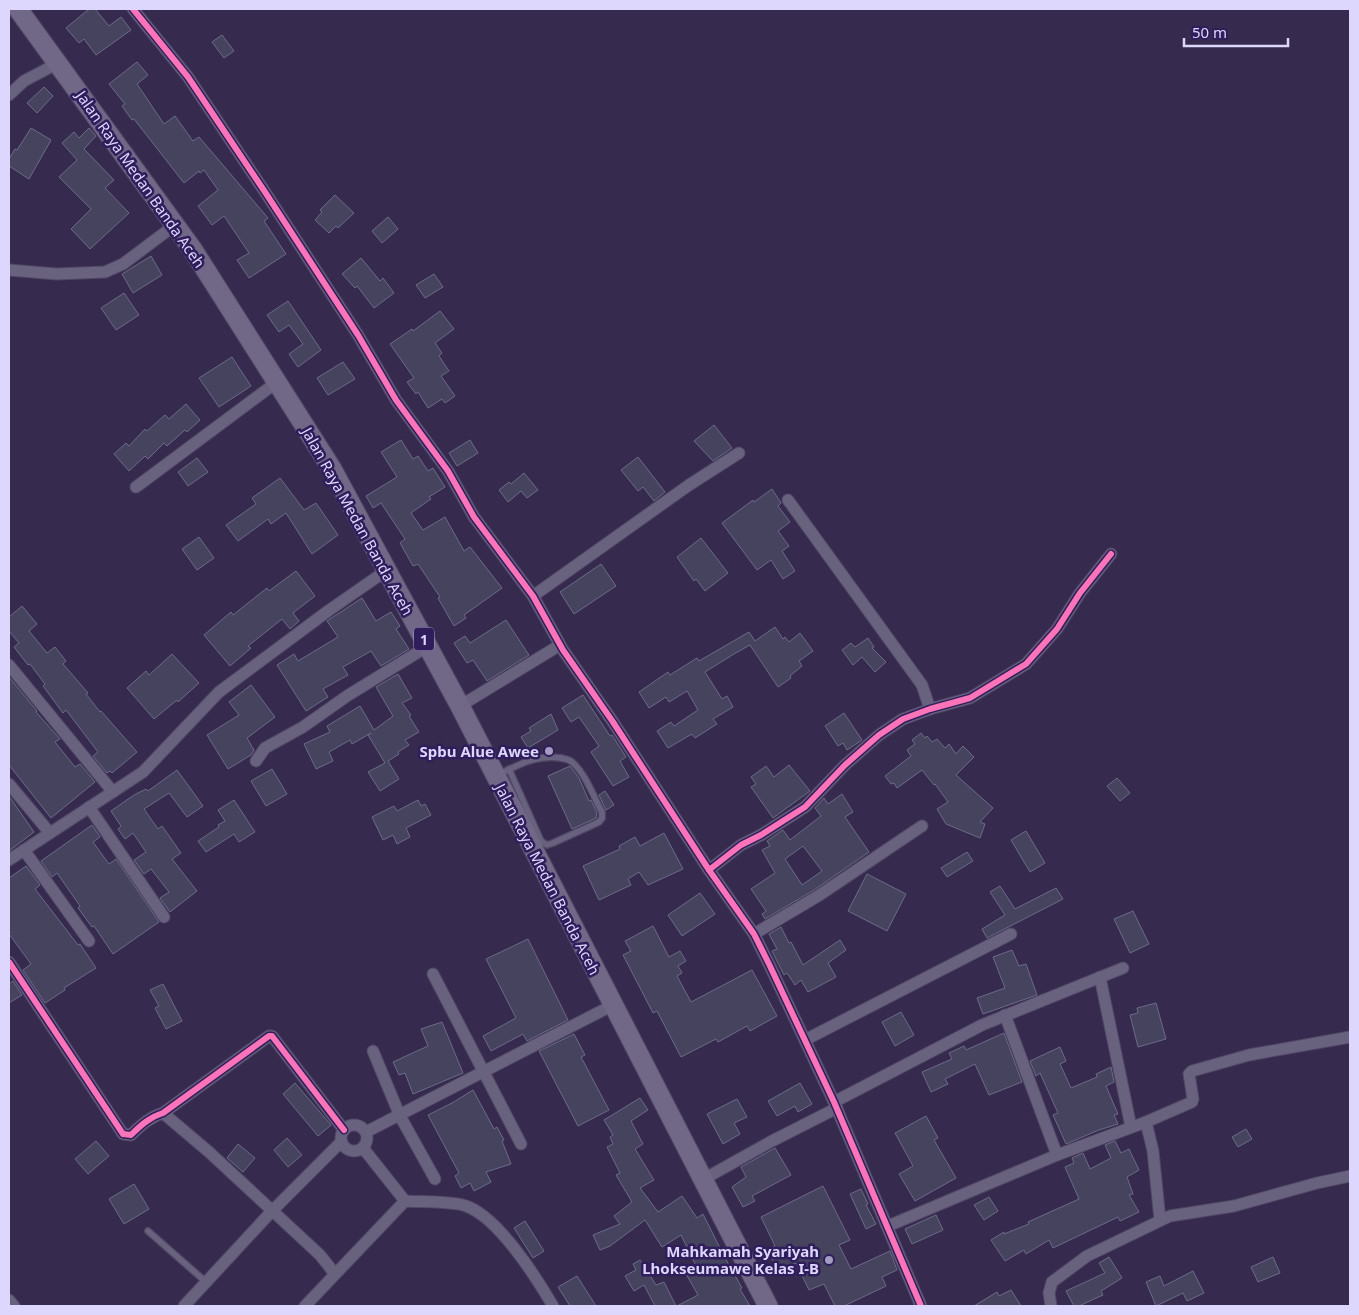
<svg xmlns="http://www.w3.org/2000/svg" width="1359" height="1315" font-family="'Noto Sans',sans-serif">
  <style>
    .building { fill: #45435e; stroke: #6c6b88; fill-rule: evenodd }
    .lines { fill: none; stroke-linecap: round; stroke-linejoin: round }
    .service-casing { stroke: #514766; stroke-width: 8 }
    .minor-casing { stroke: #514766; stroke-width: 13 }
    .trunk-casing { stroke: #514766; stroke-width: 21 }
    .service { stroke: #69627e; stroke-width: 5.5 }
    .minor { stroke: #69627e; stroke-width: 11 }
    .trunk { stroke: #706886; stroke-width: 19 }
    .cycleway-casing { stroke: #301d5c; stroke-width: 9 }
    .cycleway { stroke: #fb73b8; stroke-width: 6 }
    .poi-dot { fill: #a39bc0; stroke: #301d5c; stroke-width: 2 }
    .labels { text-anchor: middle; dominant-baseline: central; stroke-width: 5; stroke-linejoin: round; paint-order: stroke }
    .shield { fill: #301d5c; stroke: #a99fcd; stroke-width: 1 }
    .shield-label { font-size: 14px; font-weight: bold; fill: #ddd7fe }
    .street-label { font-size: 15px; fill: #ddd7fe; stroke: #301d5c }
    .poi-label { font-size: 15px; font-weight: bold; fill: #ddd7fe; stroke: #301d5c; text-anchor: end }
  </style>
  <rect width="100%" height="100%" fill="#362b4e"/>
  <!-- building -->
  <g class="building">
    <polygon points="89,9 95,9 109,26 121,17 131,30 96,55 84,39 79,43 66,28"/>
    <polygon points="222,35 234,51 224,58 212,42"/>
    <polygon points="137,62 148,75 137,84 164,124 175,116 193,141 199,137 268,218 264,221 286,254 249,278 237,260 249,253 224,216 212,225 198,206 218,190 204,170 200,173 199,171 184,183 134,119 132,120 122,106 125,104 109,84"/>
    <polygon points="44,87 53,96 37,113 27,103"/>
    <polygon points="31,128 51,140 29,179 9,166 9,159 15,149 17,150"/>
    <polygon points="89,128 96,136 84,149 114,180 105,188 129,213 90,249 71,229 91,209 59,177 77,160 62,143 74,132 79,138"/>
    <polygon points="335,195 354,213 338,228 336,226 329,233 315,220 322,212 320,210"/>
    <polygon points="388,217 398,229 382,243 372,231"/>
    <polygon points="151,256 162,275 133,293 122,274"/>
    <polygon points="361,258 380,281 383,278 394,293 374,308 357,286 355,288 342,274"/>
    <polygon points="434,274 443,287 425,298 416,285"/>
    <polygon points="124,293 139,315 116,330 101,308"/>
    <polygon points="288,301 321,350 298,367 289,354 303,344 289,325 279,332 267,315"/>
    <polygon points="440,311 454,329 435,343 442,353 439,356 449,371 441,376 455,396 445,403 442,399 428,408 418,392 416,394 407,382 414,378 390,344 412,329 413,331"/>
    <polygon points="232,357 251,386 219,407 199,378"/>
    <polygon points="343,362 355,379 328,395 317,378"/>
    <polygon points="186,404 200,420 187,432 185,430 167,446 164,443 148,459 145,456 129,471 114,454 126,443 129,446 145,429 147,431 165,415 169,419"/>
    <polygon points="714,425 732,448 713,461 694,441"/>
    <polygon points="401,440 413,459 418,456 428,471 433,468 445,487 429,497 431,499 411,513 423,530 445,517 464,551 470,547 502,588 464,615 466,618 454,626 438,598 440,597 418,564 413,566 400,543 405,539 381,503 373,508 366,496 397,477 381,452"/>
    <polygon points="470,440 478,453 457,466 449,453"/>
    <polygon points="638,457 665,492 654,501 643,487 638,491 621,470"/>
    <polygon points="197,458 208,472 188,486 178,472"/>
    <polygon points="524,473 538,490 527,498 521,491 508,502 499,490 509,482 511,484"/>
    <polygon points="280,478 304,510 316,503 338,535 312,554 286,513 271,524 268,519 238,541 226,525 256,504 252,498"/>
    <polygon points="772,489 781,503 778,506 790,522 778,531 789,546 782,551 795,571 783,579 771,560 757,570 722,523 753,500 754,502"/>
    <polygon points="199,537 214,558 197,570 182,549"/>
    <polygon points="701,538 728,573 705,591 696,579 694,581 677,557"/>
    <polygon points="601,564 616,586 574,614 560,592"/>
    <polygon points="296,571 315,596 293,613 299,621 290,629 282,619 248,646 251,648 230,666 204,635 231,612 233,615 267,588 269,591"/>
    <polygon points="362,598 376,621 391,612 400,626 396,629 409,649 381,666 371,651 343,667 348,675 323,689 328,697 306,711 277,665 294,654 298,661 338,637 327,621"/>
    <polygon points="22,606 37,624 29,631 47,653 55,647 66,661 63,664 88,693 86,694 100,712 101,711 137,752 112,773 110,771 107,773 93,756 98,752 66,710 63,713 43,686 45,684 30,664 28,665 14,647 19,643 9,631 9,617"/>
    <polygon points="506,620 529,655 487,681 473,660 467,663 454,643 465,636 470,643"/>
    <polygon points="775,627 783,639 785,637 789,642 800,633 813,651 799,661 802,666 790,676 791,678 778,687 750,645 734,654 705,672 722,699 727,696 733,707 713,719 717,724 695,738 692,734 668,748 657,731 671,722 674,726 698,710 687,691 669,702 666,697 649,708 639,692 668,672 670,675 697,658 699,661 749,632 755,641"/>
    <polygon points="868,638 874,647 872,648 886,662 875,672 862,657 853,665 842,650 851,643 855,647"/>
    <polygon points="172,654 199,683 178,702 177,700 154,719 127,688 146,671 149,675"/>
    <polygon points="398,674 412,698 402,703 411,715 409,716 419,732 405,740 409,745 398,752 399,754 388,761 399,779 380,791 368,772 385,763 368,735 371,733 352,744 350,740 329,752 333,761 316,769 304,744 330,732 327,726 360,706 374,730 393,716 376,687"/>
    <polygon points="9,677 37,711 36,712 60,739 55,742 75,767 80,764 95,782 51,818 9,765"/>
    <polygon points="251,685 275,717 247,738 254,750 251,755 228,769 207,735 239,715 229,702"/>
    <polygon points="583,695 610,736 612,735 626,757 620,761 629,777 613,786 591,752 599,746 579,717 571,722 562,708"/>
    <polygon points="844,713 862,740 847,750 843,743 838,746 825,726"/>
    <polygon points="551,714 558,730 528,748 521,737 531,731 529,728"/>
    <polygon points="921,733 925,738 927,736 932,742 937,739 945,748 949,744 956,754 963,746 974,757 956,775 993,808 980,822 985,824 980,838 946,824 937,809 948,802 935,784 934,785 922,770 897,788 894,783 891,784 885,776 911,756 907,750 915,744 912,740"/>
    <polygon points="789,765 810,791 773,818 751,787 756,784 751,777 766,766 774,777"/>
    <polygon points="570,766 579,778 589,801 591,800 597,813 596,818 572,829 548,776"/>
    <polygon points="272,769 287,794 266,806 251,781"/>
    <polygon points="177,770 203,806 187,817 169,793 144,809 158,829 162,826 181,853 172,859 197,891 170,912 160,898 169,892 151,869 144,874 134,860 146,852 133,833 125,839 118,829 121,826 111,811 134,795 146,789 148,791"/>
    <polygon points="1117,778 1130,793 1120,801 1107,786"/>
    <polygon points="605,791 614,805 606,810 599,795"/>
    <path d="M 842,794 L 853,812 L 845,817 L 869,852 L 814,890 L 765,919 L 762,914 L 766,911 L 751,889 L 775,873 L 762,850 L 770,846 L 767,841 L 783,830 L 790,840 L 821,816 L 815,808 L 824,798 L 828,804 ZM 803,846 L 822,871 L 802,885 L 785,859 Z"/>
    <polygon points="9,796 34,832 9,851"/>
    <polygon points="234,800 255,832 239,842 234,834 206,852 198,841 219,827 218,825 225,821 218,810"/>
    <polygon points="418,800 421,806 425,804 431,815 406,828 410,837 397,844 393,835 383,840 372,817 394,806 397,811"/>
    <polygon points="92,825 100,837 93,842 109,864 116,859 159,922 113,954 94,926 92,927 78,908 80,906 57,873 52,877 41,861"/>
    <polygon points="1026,831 1045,863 1030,872 1011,840"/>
    <polygon points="664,833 683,869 648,885 639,872 628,879 631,885 599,900 583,866 620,849 619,846 635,837 640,846"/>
    <polygon points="967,852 973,861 947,877 941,868"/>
    <polygon points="26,866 40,885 35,889 78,945 80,944 96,968 64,988 65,990 45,1003 23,970 31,964 9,934 9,878"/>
    <polygon points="867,874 906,894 887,931 848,911"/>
    <polygon points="1000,886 1015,909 1056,888 1063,899 987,938 982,929 1005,915 990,892"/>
    <polygon points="700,893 715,914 682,936 668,915"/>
    <polygon points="1133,911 1149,944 1130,953 1114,919"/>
    <polygon points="653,926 669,957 680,951 686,961 678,966 682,973 677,976 691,1002 752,970 777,1016 750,1031 747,1026 718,1042 716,1039 681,1057 657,1011 653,1013 623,955 631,951 625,941"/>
    <polygon points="781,927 789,943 791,942 803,965 840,940 846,950 828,963 836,977 808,992 801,980 795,985 787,973 784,975 772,951 777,949 769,934"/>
    <polygon points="528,939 568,1020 527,1041 523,1034 491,1051 483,1036 516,1018 486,959"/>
    <polygon points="1012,950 1019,966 1026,964 1037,995 983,1014 977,998 1005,988 993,957"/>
    <polygon points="13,981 22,995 9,1003 9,984"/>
    <polygon points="163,984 182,1021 166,1029 155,1008 159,1006 150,990"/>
    <polygon points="1156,1003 1166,1039 1138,1047 1130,1015 1138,1013 1137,1008"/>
    <polygon points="901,1012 914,1035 895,1046 882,1022"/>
    <polygon points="442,1022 463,1073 413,1094 405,1073 399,1075 393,1062 428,1046 421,1029"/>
    <polygon points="1004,1033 1022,1082 989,1095 975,1064 945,1079 948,1084 931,1092 922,1072 952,1059 949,1053 964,1046 966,1050"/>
    <polygon points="574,1034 585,1055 581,1057 609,1110 578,1126 539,1051"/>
    <polygon points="1060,1047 1066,1061 1060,1064 1071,1088 1097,1077 1096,1074 1111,1067 1114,1082 1106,1086 1118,1114 1114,1115 1118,1124 1099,1130 1066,1144 1053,1115 1058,1113 1040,1073 1036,1076 1030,1061"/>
    <polygon points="295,1083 331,1125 318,1136 283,1094"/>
    <polygon points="800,1083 812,1104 798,1112 795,1106 777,1116 768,1101"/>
    <polygon points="473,1090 494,1129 497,1127 504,1140 502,1141 511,1164 486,1172 491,1182 474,1191 470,1183 461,1188 455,1176 459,1173 428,1115 452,1103"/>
    <polygon points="640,1098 648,1110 631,1121 643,1144 635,1149 654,1180 640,1188 658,1212 682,1196 697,1218 703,1214 723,1254 742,1288 740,1289 750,1306 677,1306 698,1295 686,1274 697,1268 681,1235 662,1247 645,1220 610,1246 600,1250 593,1235 620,1224 614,1216 632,1202 616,1175 620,1173 607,1147 613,1144 610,1137 613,1135 604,1120"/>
    <polygon points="737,1099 747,1117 734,1123 740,1134 723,1144 707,1114"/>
    <polygon points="926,1116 938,1138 934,1140 956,1178 915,1201 899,1174 913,1166 895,1133"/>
    <polygon points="1246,1129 1252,1139 1238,1147 1232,1137"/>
    <polygon points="287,1138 302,1155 288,1167 274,1150"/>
    <polygon points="96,1141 109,1156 88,1174 75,1159"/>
    <polygon points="1115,1141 1121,1153 1129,1149 1139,1170 1127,1177 1133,1194 1129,1195 1139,1212 1120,1221 1118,1217 1053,1248 1049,1240 1026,1254 1024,1250 1005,1261 991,1240 1004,1232 1004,1234 1029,1224 1028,1222 1079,1199 1065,1167 1074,1163 1072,1158 1083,1153 1090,1169 1111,1158 1105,1145"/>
    <polygon points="238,1144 255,1158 243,1172 227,1158"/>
    <polygon points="775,1148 791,1175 752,1196 755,1201 743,1207 732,1187 746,1177 741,1167"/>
    <polygon points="134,1184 149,1209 124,1224 109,1199"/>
    <polygon points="823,1186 850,1240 839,1245 851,1269 890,1251 897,1270 882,1277 886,1286 844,1306 835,1306 824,1284 809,1290 796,1263 778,1271 768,1250 775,1246 761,1217"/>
    <polygon points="861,1189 868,1204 866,1205 876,1224 866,1229 850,1194"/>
    <polygon points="989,1197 998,1211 984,1220 974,1205"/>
    <polygon points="936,1215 943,1230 912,1244 905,1229"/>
    <polygon points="525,1221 544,1251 533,1258 514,1228"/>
    <polygon points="1109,1257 1122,1278 1101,1291 1103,1295 1079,1306 1074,1306 1066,1291 1105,1273 1099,1263"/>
    <polygon points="1273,1257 1280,1273 1258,1282 1251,1267"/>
    <polygon points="640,1260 656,1285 664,1282 676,1306 655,1306 644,1285 634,1291 625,1276 636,1270 633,1264"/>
    <polygon points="1193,1271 1204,1293 1187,1301 1183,1293 1156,1306 1146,1282 1160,1276 1164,1286"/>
    <polygon points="577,1276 596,1306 570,1306 558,1287"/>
    <polygon points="1011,1290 1021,1306 974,1306 997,1292 999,1296"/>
  </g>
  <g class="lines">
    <defs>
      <g id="service">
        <path d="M 498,775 C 518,765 537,754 561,758 C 565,759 569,759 572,762 C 586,774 593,796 602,812 L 602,818 L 599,822 L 553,843 L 547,845 L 541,841 L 509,769"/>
        <polyline points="148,1231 206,1282"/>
      </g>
      <g id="minor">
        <polyline points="133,9 188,77 265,192 358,335 396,400 448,471 474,517 533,596 563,650 613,722 709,870"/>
        <polyline points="9,95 24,81 58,63"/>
        <polyline points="9,270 57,274 105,272 123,264 175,225"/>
        <polyline points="136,487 277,382"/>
        <polyline points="788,500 922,685 930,709"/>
        <polyline points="533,596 689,485 739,453"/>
        <polyline points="9,665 113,792"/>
        <polyline points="460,706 560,645"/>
        <polyline points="256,761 265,748 303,727 347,696 428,646"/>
        <polyline points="9,784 50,833"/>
        <polyline points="89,807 164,917"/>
        <polyline points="24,850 89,941"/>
        <polyline points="9,860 143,772 219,692 328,611 387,570"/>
        <polyline points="754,934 818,896 922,826"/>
        <path d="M 9,962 L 123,1134 L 131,1135 C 141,1125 150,1117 163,1113 L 269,1036 L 272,1036 L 344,1130"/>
        <polyline points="433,974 521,1144"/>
        <polyline points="1100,977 1131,1127"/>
        <polyline points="1005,1015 1057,1155"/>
        <polyline points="805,1040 1011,934"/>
        <polyline points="373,1051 400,1116 435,1179"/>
        <polyline points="834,1102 982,1025 1123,968"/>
        <polyline points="163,1113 209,1152 320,1255 335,1274"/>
        <circle cx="354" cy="1138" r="13"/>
        <polyline points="366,1132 613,1005"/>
        <polyline points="702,1180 772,1141 837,1108"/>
        <path d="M 405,1201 C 420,1202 453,1201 466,1206 C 498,1217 536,1277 553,1306"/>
        <polyline points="1160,1220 1153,1151 1146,1122 1192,1102 1193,1099 1189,1074 1192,1071 1249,1055 1350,1037"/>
        <polyline points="888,1226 1057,1155 1146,1122"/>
        <polyline points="9,1300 14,1306"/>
        <polyline points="184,1306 272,1211 341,1142"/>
        <polyline points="305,1306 405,1201 363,1148"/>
        <polyline points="921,1306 834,1102 769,964 754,934 709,870 741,845 761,835 805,807 845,765 879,735 903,719 930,709 970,698 1026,664 1057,629 1080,593 1111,554"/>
        <polyline points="1051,1306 1049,1293 1052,1282 1087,1256 1170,1216 1234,1206 1317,1183 1350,1176"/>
      </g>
      <polyline id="trunk" points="18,9 193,250 332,469 460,706 768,1306"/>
    </defs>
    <!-- service casing -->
    <use href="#service" class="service-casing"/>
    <!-- minor casing -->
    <use href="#minor" class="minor-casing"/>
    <!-- trunk casing -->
    <use href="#trunk" class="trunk-casing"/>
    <!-- service -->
    <use href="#service" class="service"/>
    <!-- minor -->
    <use href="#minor" class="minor"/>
    <!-- trunk -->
    <use href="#trunk" class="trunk"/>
    <defs>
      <g id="cycleway">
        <polyline points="133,9 188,77 265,192 358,335 396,400 448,471 474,517 533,596 563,650 613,722 709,870"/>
        <path d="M 9,962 L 123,1134 L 131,1135 C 141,1125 150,1117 163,1113 L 269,1036 L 272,1036 L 344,1130"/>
        <polyline points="921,1306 834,1102 769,964 754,934 709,870 741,845 761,835 805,807 845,765 879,735 903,719 930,709 970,698 1026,664 1057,629 1080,593 1111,554"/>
      </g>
    </defs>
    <!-- cycleway casing -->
    <use href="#cycleway" class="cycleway-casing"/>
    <!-- cycleway -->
    <use href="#cycleway" class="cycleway"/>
  </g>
  <!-- markers -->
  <g class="poi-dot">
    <circle cx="549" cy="751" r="5"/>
    <circle cx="829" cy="1260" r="5"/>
  </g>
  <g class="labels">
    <!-- shield labels -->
    <rect class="shield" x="414" y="627.5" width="20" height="23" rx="4"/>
    <g class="shield-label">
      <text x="424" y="639">1</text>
    </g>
    <!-- street labels -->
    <g class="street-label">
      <text transform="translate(141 179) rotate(55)">Jalan Raya Medan Banda Aceh</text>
      <text transform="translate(358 521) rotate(61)">Jalan Raya Medan Banda Aceh</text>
      <text transform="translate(548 879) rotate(63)">Jalan Raya Medan Banda Aceh</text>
    </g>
    <!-- poi labels -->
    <g class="poi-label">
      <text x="539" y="751">Spbu Alue Awee</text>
      <text x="819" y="1251">Mahkamah Syariyah<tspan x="819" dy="17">Lhokseumawe Kelas I-B</tspan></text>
    </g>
  </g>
  <!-- border -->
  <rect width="1359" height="1315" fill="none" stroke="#ddd7fe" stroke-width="20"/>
  <!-- scale -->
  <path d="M1184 38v8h104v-8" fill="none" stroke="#ddd7fe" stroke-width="2.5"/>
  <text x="1192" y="38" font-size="15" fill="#ddd7fe" stroke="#301d5c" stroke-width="4" paint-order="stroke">50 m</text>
</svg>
